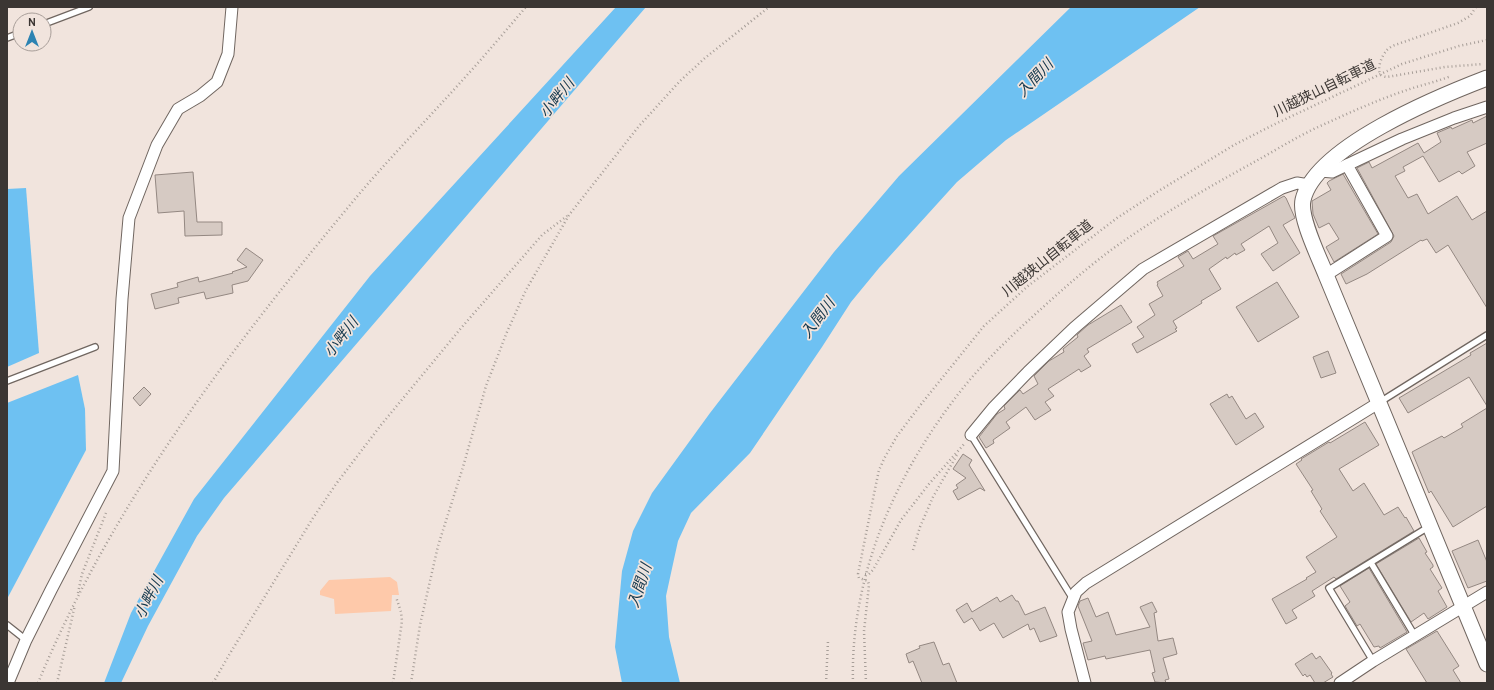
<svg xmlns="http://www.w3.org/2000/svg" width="1494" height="690" font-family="Overpass,'Noto Sans JP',sans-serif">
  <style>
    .green { fill: #fec9aa }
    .water { fill: #6ec1f2 }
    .building { fill: #d6cac3; stroke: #948882 }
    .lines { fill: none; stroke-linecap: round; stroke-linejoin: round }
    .lane-casing { stroke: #706660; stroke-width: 8 }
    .street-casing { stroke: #706660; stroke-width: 13 }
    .secondary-casing { stroke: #706660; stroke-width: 17 }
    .path { stroke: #a79e98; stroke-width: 2.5; stroke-dasharray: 1 3; stroke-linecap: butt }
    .lane { stroke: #fff; stroke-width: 5.5 }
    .street { stroke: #fff; stroke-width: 11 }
    .secondary { stroke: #fff; stroke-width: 15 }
    .labels { text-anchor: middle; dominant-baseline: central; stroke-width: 3.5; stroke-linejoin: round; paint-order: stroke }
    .street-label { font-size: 14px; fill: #3b3633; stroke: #f1e4dd }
    .water-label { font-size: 15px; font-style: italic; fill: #15394e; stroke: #f1e4dd }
  </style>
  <rect width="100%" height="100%" fill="#f1e4dd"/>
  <!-- green -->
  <polygon class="green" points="390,577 397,582 399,595 392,595 391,611 335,614 334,599 320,595 320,591 329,580"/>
  <!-- water -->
  <g class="water">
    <polygon points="616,7 646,7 224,498 197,536 148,626 121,683 104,683 131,613 194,499 370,276"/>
    <polygon points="1071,7 1200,7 1006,140 957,182 879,268 851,302 822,347 750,453 691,513 678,541 666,596 669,637 680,683 622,683 615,647 622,571 633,531 652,493 710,413 834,252 899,176"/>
    <polygon points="26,188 39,353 7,367 7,189"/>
    <polygon points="78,375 85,409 86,450 7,599 7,403"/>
  </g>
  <!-- building -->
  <g class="building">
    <polygon points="1487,116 1487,143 1467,152 1475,166 1462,174 1459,171 1439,182 1423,156 1403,167 1405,171 1395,176 1408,198 1417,194 1428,214 1457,196 1472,220 1487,211 1487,308 1448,245 1436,253 1427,239 1422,241 1421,240 1367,274 1346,284 1341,274 1391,242 1394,236 1357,168 1369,162 1372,168 1418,143 1424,153 1441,142 1437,133 1451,127 1452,129 1472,120 1473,123"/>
    <polygon points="193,172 197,222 222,222 222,235 185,236 184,211 158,213 155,175"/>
    <polygon points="1343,174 1378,234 1334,262 1326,247 1339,239 1329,223 1319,228 1313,214 1312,201 1331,190 1327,183 1329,181"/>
    <polygon points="1284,196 1286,198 1295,218 1283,225 1300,253 1273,271 1261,254 1278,243 1269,226 1241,244 1245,250 1236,255 1235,253 1227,259 1226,257 1209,269 1221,289 1201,301 1202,303 1173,321 1177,328 1175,329 1177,331 1137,353 1132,344 1144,337 1137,327 1155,315 1149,304 1163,296 1157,285 1158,284 1157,282 1184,266 1178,257 1188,251 1193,259 1218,244 1213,236"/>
    <polygon points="246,248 263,260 248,281 232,285 233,293 206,299 204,292 178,298 179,303 155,309 151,294 178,287 177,283 198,277 199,282 233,273 232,272 247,267 237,260"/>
    <polygon points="1277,282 1299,317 1258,342 1236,307"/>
    <polygon points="1121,305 1132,322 1087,349 1089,352 1084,356 1091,366 1081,372 1079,369 1048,389 1054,396 1045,402 1051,410 1035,420 1026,407 1006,422 1010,428 993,440 994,443 986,448 979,437 997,414 1005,409 1004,406 1020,390 1023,394 1038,384 1034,376 1049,361 1064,352 1063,349 1078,337 1077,335 1079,333 1088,325"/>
    <polygon points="1487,343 1487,406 1469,377 1408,413 1399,398 1471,355 1470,353"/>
    <polygon points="1328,351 1336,373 1321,378 1313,357"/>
    <polygon points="144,387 151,394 140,406 133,398"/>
    <polygon points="1227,394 1229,398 1232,396 1246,419 1255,413 1264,427 1236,445 1210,404"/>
    <polygon points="1487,408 1487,506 1453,527 1431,491 1429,493 1412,452 1442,436 1444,438 1463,427 1461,424"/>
    <polygon points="1365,422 1379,445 1339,469 1353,491 1364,483 1384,515 1398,507 1405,518 1406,517 1414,531 1336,579 1334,577 1312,591 1315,596 1292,610 1297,618 1286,624 1272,599 1307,579 1306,578 1316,572 1306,557 1337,537 1320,511 1322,509 1311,491 1313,490 1296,464 1302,460 1301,459 1311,453 1329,442 1330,443"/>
    <polygon points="963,454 972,460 969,465 985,491 980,488 958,500 953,491 958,488 956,485 966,478 953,469"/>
    <polygon points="1419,538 1427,552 1425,553 1433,565 1433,567 1430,569 1442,588 1438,591 1447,607 1428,619 1424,613 1411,622 1376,564"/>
    <polygon points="1478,540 1487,562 1487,581 1468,588 1452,551"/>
    <polygon points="1369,568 1407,632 1380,648 1379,646 1374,647 1360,624 1357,626 1345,606 1350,602 1340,586"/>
    <polygon points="1012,595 1016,601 1018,601 1025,615 1045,607 1057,636 1040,642 1034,628 1030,630 1028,624 1003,638 994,623 980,631 972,618 964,623 956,610 967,603 972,612 997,597 1000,602"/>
    <polygon points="1088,598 1096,617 1108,612 1116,635 1150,627 1140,607 1152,602 1157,612 1154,613 1158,641 1173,638 1177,654 1163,658 1169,679 1165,680 1166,683 1155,682 1152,673 1155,672 1150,650 1106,659 1105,656 1088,660 1083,643 1092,641 1078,606 1080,601"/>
    <polygon points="1437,631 1459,666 1453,670 1461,683 1427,683 1406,649"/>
    <polygon points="934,642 943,665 949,663 957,683 922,683 913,661 909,663 906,654 920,648 919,646"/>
    <polygon points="1312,653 1316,659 1320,656 1332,673 1331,674 1333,677 1323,683 1315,683 1310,675 1307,677 1305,674 1303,676 1295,664"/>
  </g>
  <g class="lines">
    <defs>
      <g id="lane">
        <polyline points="44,24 89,7"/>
        <polyline points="7,38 20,33"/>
        <polyline points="7,381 95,347"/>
        <polyline points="1380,402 1487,335"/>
        <polyline points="971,435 1073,599"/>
        <polyline points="1371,563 1415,636"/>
        <polyline points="7,625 26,640"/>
        <polyline points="1373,661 1329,588 1430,526"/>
      </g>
      <g id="street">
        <polyline points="1320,171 1332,172 1402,139 1454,118 1487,107"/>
        <polyline points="1326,275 1387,236 1347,165"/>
        <polyline points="971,435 994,407 1028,372 1074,328 1143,269 1282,188 1297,183 1309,185"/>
        <polyline points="8,683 26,640 51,590 113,471 122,299 129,218 157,145 178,109 200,96 217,82 228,54 232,7"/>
        <polyline points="1085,683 1071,629 1068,612 1076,592 1086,583 1380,402"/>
        <polyline points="1340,683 1373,661 1487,592"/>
      </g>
      <path id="secondary" d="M 1487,78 C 1440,96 1315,147 1303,200 C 1299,217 1319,257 1326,275 L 1487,664"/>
    </defs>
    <!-- lane casing -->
    <use href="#lane" class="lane-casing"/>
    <!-- street casing -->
    <use href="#street" class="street-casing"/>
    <!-- secondary casing -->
    <use href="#secondary" class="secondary-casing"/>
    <!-- path -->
    <g class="path">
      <path d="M 1476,7 L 1470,16 L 1458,23 L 1395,45 C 1392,46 1389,48 1387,50 C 1382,55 1376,69 1381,75 C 1382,76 1385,77 1387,77 L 1445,67 L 1483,64"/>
      <polyline points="913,550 920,527 933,497 958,453"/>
      <polyline points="865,574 869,574 873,570 901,520 929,484 965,443"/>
      <polyline points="78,593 82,574 106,513"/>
      <path d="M 38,683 C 111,506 228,352 350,205 C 387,160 429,118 468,74 C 488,52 507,29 526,7"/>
      <polyline points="57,683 75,605"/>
      <polyline points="213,683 229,655 313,518 336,484 381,425 462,327 542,235 567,216"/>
      <polyline points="393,683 402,621 401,612 396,597"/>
      <polyline points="411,683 420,625 438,546 463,467 486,386 507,332 526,290 569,215 639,126 680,81 705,58 769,7"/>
      <polyline points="826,683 828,641"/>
      <path d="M 853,683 C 850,580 892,482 953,401 C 978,367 1010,337 1041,309 C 1064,288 1087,268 1111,250 C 1154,219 1200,192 1247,166 C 1273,152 1299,135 1327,123 C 1353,111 1380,99 1407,90 C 1421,85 1436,82 1451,76"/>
      <polyline points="866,683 864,631 869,585 868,581 859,578 858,574 875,489 879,470 885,457 897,436 922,403 984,326 1028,286 1117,218 1157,192 1234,145 1273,125 1402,64 1459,46 1487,40"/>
    </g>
    <!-- lane -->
    <use href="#lane" class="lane"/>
    <!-- street -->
    <use href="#street" class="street"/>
    <!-- secondary -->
    <use href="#secondary" class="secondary"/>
  </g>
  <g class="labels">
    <!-- street labels -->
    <g class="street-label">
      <text transform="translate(1325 89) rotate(-26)">川越狭山自転車道</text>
      <text transform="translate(1048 259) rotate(-39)">川越狭山自転車道</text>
    </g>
    <!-- water labels -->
    <g class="water-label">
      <text transform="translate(1036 79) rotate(-47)">入間川</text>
      <text transform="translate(558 99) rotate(-51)">小畔川</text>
      <text transform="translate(819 319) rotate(-53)">入間川</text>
      <text transform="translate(342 338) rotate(-52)">小畔川</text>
      <text transform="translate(641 586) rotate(-72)">入間川</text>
      <text transform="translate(150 598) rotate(-63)">小畔川</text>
    </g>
  </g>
  <!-- border -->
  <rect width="1494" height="690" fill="none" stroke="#3b3633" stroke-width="16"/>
  <!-- north arrow -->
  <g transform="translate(32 32)"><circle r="19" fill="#f1e4dd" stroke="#a89e99"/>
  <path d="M0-3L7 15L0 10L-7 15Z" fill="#2c83b2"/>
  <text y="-6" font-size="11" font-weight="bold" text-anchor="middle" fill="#3b3633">N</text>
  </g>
</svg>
